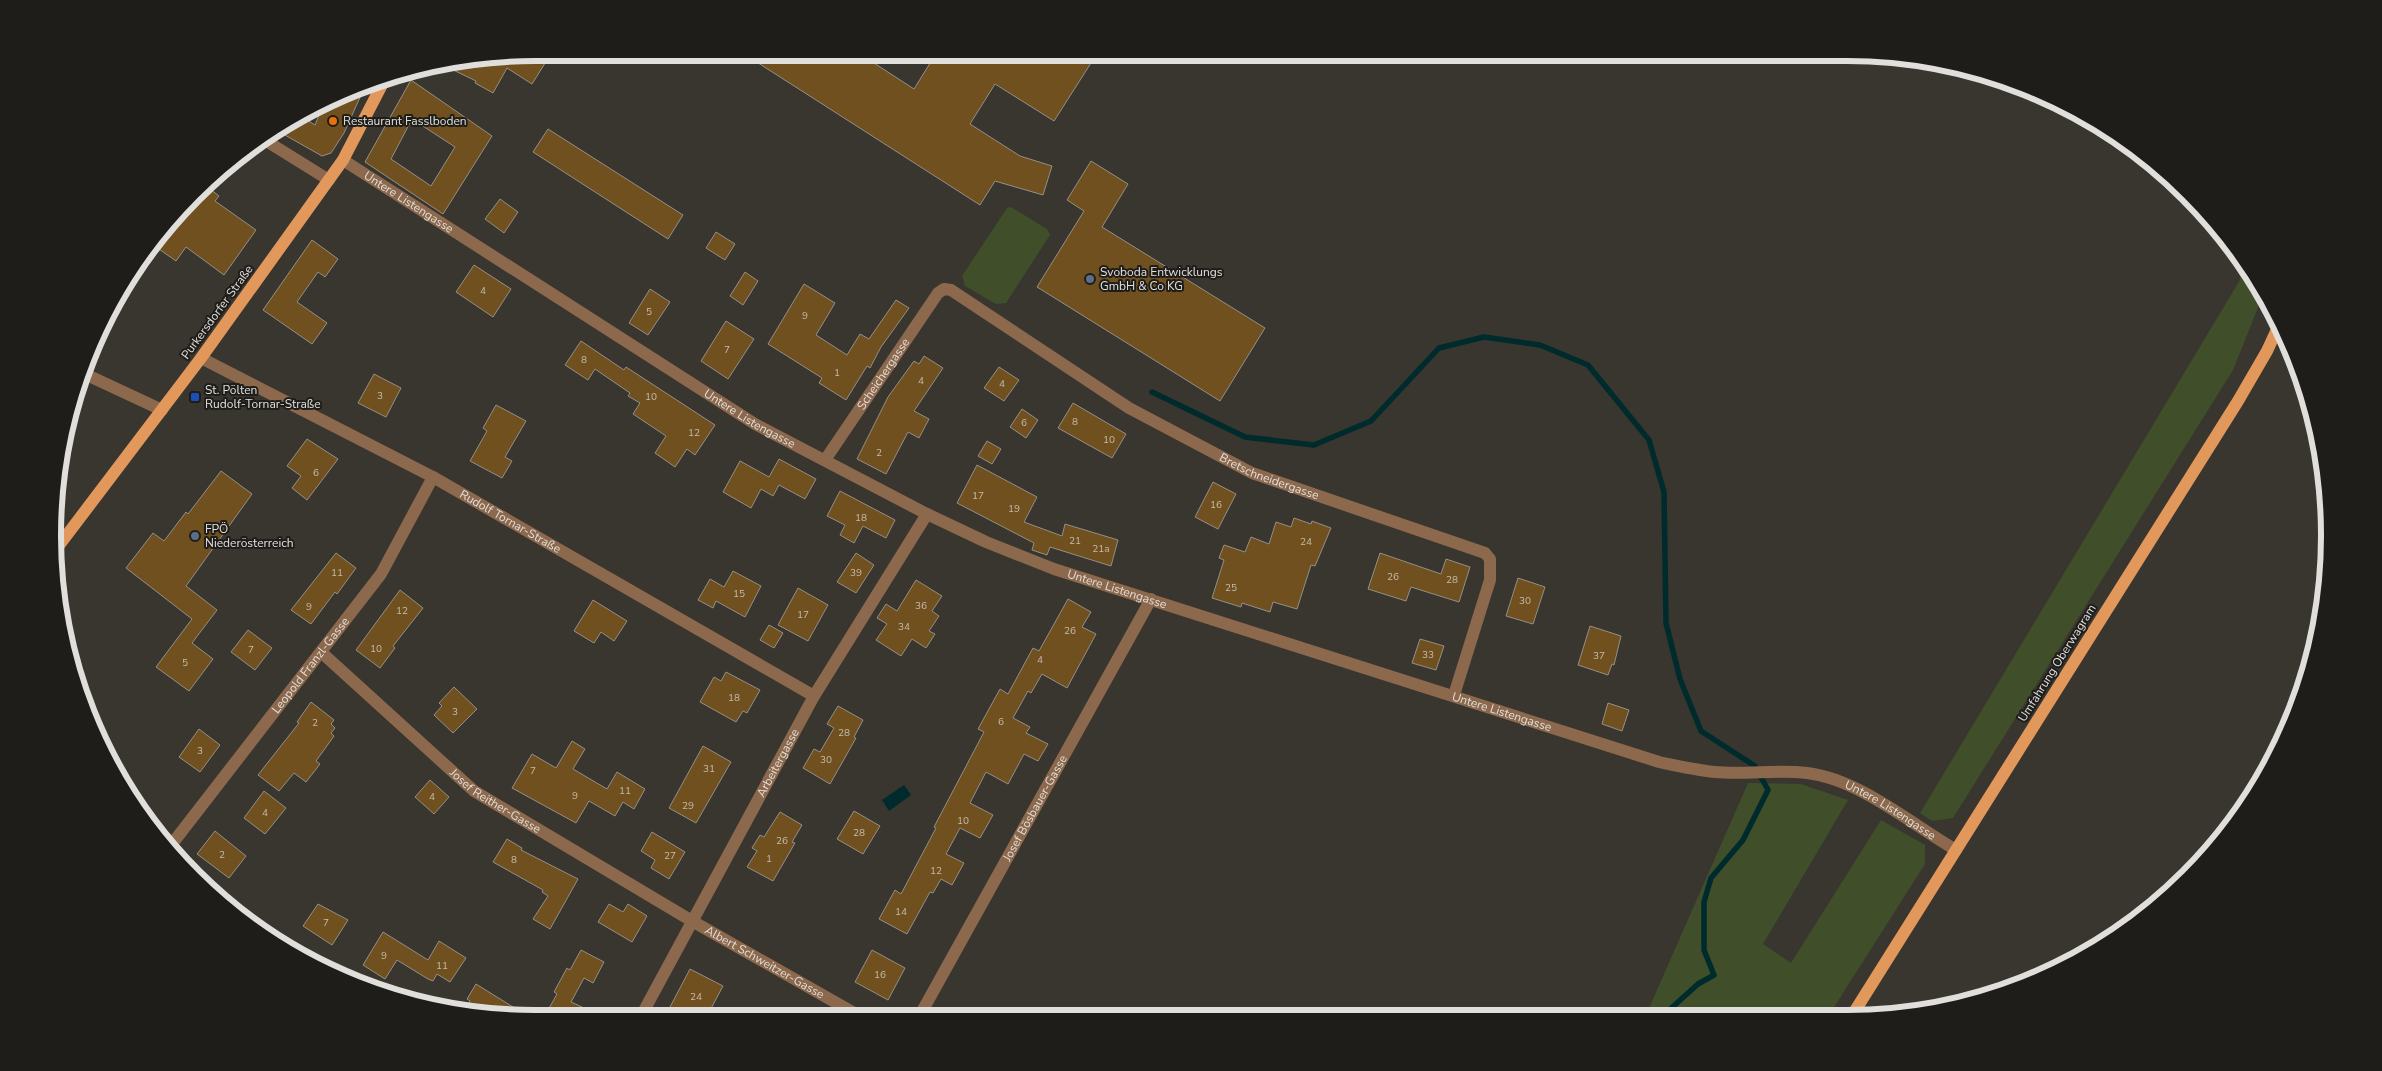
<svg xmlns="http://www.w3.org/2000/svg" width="2382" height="1071" font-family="'Nunito Sans',sans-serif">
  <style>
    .green { fill: #404f2a }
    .water { fill: #002b2d }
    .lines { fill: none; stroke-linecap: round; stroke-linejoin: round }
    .stream { stroke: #002b2d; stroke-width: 5.5 }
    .building { fill: #70501e; stroke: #948f88; fill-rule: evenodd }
    .minor { stroke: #8c684c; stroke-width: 12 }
    .major { stroke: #e2975b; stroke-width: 12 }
    .food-dot { fill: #e8710a; stroke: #1e1d1a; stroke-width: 2 }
    .service-dot { fill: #5c6f8a; stroke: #1e1d1a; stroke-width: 2 }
    .transit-dot { fill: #1a4fb4; stroke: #1e1d1a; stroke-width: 2 }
    .labels { text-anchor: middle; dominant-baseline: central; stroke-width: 4; stroke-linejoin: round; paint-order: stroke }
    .number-label { font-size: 10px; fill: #c5bbac }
    .poi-label { font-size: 12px; fill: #e1dfdb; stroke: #1e1d1a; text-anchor: start }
    .street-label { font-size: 12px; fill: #e1dfdb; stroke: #1e1d1a }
    .rim { fill: none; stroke: #e1dfdb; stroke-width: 6 }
  </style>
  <rect width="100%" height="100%" fill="#39352f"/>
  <!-- green -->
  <g class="green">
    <polygon points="1011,207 1047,229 1050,235 1006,303 996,304 965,286 962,276 1007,208"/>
    <polygon points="2240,258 2263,295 2233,370 1953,818 1932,821 1920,813 2240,280"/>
    <polygon points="1748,783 1801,784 1848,800 1763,944 1791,963 1881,820 1925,845 1925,864 1829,1015 1646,1015"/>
  </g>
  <!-- water -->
  <polygon class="water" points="904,785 911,795 889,811 882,800"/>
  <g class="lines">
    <!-- stream -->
    <polyline class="stream" points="1152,392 1245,437 1314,445 1371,421 1439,348 1484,337 1540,345 1588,365 1649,440 1664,492 1666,623 1680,679 1701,731 1755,766 1768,790 1743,840 1711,878 1704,902 1704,950 1714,975 1698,984 1667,1012 1666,1015"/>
  </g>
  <!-- building -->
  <g class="building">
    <polygon points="536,52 552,52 532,84 507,68 493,93 475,83 476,81 447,67"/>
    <polygon points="741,52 857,52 914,89 937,52 1098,52 1054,121 995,84 970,124 1020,156 1052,166 1043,195 995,181 980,205"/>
    <path d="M 411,80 L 492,136 L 443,214 L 365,162 ZM 412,119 L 455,147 L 431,186 L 391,159 Z"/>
    <polygon points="366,84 344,133 331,153 322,156 276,130 299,115 315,125 324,103"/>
    <polygon points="548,129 683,215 668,239 533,152"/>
    <polygon points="1091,161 1128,184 1102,227 1265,328 1220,401 1037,287 1084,211 1067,200"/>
    <polygon points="206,186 219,196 215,201 256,230 224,275 186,247 176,261 156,247"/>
    <polygon points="500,199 518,212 504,233 485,219"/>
    <polygon points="716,232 735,244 725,260 706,248"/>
    <polygon points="312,240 338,259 325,277 318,272 297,302 327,323 312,344 263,310"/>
    <polygon points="474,265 511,289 493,317 456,292"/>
    <polygon points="745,272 758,281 743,305 730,296"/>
    <polygon points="804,284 835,303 816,335 847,355 860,334 869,339 896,300 909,308 881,347 870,368 867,366 846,400 819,383 822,378 768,344"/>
    <polygon points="650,289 670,302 648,335 629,323"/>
    <polygon points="726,321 754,339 728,379 701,361"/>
    <polygon points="581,341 624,370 626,367 715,425 695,455 687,449 675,467 655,453 666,436 633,414 640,403 628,396 630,393 595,369 588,380 565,365"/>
    <polygon points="924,356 943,368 914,411 929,419 919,438 908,432 886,474 857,459 888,397 914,361 919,364"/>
    <polygon points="999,367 1019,380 1004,401 984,388"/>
    <polygon points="374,374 401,388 386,417 358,403"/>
    <polygon points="1073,403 1126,434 1112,458 1058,428"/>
    <polygon points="496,405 526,421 505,457 512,461 502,478 470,461 487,431 483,428"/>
    <polygon points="1022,409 1038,420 1026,438 1010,427"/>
    <polygon points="307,439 338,459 307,500 292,488 301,476 287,466"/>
    <polygon points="987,441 1001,449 992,464 978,456"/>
    <polygon points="779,459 816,479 805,499 779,485 773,496 761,489 751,508 723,492 740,461 769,477"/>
    <polygon points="977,465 1037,497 1024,522 1062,536 1065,524 1118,540 1111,566 1050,547 1047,555 1032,550 1034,543 957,503"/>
    <polygon points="221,471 252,494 186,586 217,610 192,643 213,659 189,691 156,667 192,619 126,568 153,533 164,541 186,512 188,514"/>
    <polygon points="1213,482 1236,494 1218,529 1195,517"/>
    <polygon points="840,491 895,520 886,538 863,526 854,543 840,535 845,525 827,516"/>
    <polygon points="1294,518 1311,524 1312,521 1331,528 1315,566 1311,565 1297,609 1273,602 1270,612 1242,603 1241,607 1212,598 1224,560 1219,558 1224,545 1245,552 1251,537 1269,544 1276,522 1291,527"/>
    <polygon points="336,553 356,568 337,594 335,592 311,624 291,610"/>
    <polygon points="856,553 874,565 856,593 837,582"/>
    <polygon points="1380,553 1441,574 1446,559 1470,567 1459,602 1411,587 1406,601 1368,589"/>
    <polygon points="733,571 761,586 745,617 716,601 713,608 698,600 710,579 724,587"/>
    <polygon points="1518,578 1545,587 1533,624 1506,616"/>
    <polygon points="916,580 942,596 932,611 939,616 929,631 935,634 926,648 912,639 901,656 876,640 887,624 877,618 886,604 897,611"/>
    <polygon points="798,588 828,605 808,641 778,625"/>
    <polygon points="400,590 423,608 393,646 395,648 380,668 356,650"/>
    <polygon points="1068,599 1091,612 1082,627 1096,634 1067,688 1042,674 1031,693 1028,691 1013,718 1030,727 1026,733 1048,744 1038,761 1024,754 1008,784 986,772 970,803 993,815 980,838 960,828 946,854 964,863 952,885 941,879 933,893 930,892 907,934 879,919 895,890 901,894 936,828 934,827 984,732 978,729 1000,689 1008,694 1033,648 1039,651"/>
    <polygon points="593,600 627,621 614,641 601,632 594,643 574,631"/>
    <polygon points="769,625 783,633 774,648 760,640"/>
    <polygon points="1590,626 1621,636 1614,665 1612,664 1608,675 1578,665"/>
    <polygon points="248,630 272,648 255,670 231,652"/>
    <polygon points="1420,639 1444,646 1436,670 1412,663"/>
    <polygon points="726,672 760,690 747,713 743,711 736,722 700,702 714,677 721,681"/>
    <polygon points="454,687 477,709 453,733 434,715 442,706 439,703"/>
    <polygon points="311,702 334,720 331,724 335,728 331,733 334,736 316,761 320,764 306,782 294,773 279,791 258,775 299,723 297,722"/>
    <polygon points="1608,703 1629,710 1622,731 1602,724"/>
    <polygon points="838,706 863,720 854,737 856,738 830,784 803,768 814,749 820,752 834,728 827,724"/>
    <polygon points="199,729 220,745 200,772 179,757"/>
    <polygon points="572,741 585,749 573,769 607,789 617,772 645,789 634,809 623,802 615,816 589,801 576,823 512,788 532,754 556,768"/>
    <polygon points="703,746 731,762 696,823 669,808"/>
    <polygon points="430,780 449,797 434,814 415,797"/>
    <polygon points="264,791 286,808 265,834 244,818"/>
    <polygon points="854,811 880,826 863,854 837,839"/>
    <polygon points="780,812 802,825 792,842 795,843 773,881 747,867 757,851 752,848 760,835 764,837"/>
    <polygon points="215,831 246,856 229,878 197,854"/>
    <polygon points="652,832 685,852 669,879 651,868 655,860 641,851"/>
    <polygon points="507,839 522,848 521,850 578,879 550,929 533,919 548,896 542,892 543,890 493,862"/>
    <polygon points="318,904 348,920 332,945 303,926"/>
    <polygon points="609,904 623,912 628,904 647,916 632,942 598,922"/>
    <polygon points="383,932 428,960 439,941 466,958 450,982 437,974 433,981 428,979 397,960 385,979 363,965"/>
    <polygon points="581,950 604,962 593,983 584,978 571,1002 582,1007 576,1018 559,1018 547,1012 557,994 554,992 567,968 570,970"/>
    <polygon points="872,950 905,968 888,1000 855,982"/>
    <polygon points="690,969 723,986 706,1018 691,1018 670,1007"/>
    <polygon points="476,984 529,1017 467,1007 470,1001 467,999"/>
  </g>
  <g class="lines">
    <!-- minor -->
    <g class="minor">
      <polyline points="263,139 329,180"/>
      <path id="s1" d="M 343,160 L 755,424 L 927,514 L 986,542 L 1054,569 L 1659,762 C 1678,766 1696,770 1715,772 C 1746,775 1777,769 1807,773 C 1859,779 1911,824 1956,850"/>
      <path id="s2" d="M 201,358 L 433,477 L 814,696"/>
      <polyline points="87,375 162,410"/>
      <path id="s3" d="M 825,460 L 938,293 L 944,289 L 951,290 L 1129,408 L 1252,473 L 1485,553 L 1490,559 L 1490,580 L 1454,695"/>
      <path id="s4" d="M 321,652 L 474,791 L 692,921 L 863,1018"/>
      <path id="s5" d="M 172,844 L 381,574 L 433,477"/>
      <polyline points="233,910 316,964"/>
      <path id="s6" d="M 919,1017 L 1151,599"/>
      <path id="s7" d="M 640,1018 L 814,696 L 927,514"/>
    </g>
    <!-- major -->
    <g class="major">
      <polyline points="54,552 201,358 343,160 386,77"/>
      <polyline points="1853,1014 2238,401 2267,351 2280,323"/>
    </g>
  </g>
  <!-- markers -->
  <circle class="food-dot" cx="333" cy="121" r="5"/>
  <g class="service-dot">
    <circle cx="1090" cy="279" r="5"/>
    <circle cx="195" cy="536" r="5"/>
  </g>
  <rect class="transit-dot" x="190" y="392" width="10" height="10" rx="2.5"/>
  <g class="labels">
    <!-- number labels -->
    <g class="number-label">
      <text x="483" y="291">4</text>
      <text x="649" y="312">5</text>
      <text x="805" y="316">9</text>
      <text x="727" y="350">7</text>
      <text x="584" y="360">8</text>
      <text x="837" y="373">1</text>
      <text x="921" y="381">4</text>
      <text x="1002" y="384">4</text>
      <text x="380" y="396">3</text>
      <text x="651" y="397">10</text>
      <text x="1075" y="422">8</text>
      <text x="1024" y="423">6</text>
      <text x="694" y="433">12</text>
      <text x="1109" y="440">10</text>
      <text x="879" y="453">2</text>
      <text x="316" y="473">6</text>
      <text x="978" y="496">17</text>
      <text x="1216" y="505">16</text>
      <text x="1014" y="509">19</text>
      <text x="861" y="518">18</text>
      <text x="1075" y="541">21</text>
      <text x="1306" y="542">24</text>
      <text x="1101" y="549">21a</text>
      <text x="337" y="573">11</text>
      <text x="856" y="573">39</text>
      <text x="1393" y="577">26</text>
      <text x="1452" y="580">28</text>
      <text x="1231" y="588">25</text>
      <text x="739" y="594">15</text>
      <text x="1525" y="601">30</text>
      <text x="921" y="606">36</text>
      <text x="309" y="607">9</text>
      <text x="402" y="611">12</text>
      <text x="803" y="615">17</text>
      <text x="904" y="627">34</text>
      <text x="1070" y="631">26</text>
      <text x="376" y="649">10</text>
      <text x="251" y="650">7</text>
      <text x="1428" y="655">33</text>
      <text x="1599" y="656">37</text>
      <text x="1040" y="660">4</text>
      <text x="185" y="663">5</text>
      <text x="734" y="698">18</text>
      <text x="455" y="712">3</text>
      <text x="1001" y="722">6</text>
      <text x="315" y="723">2</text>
      <text x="844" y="733">28</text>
      <text x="200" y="751">3</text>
      <text x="826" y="760">30</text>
      <text x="709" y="769">31</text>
      <text x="533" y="771">7</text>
      <text x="625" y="791">11</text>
      <text x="575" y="796">9</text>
      <text x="432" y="797">4</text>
      <text x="688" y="806">29</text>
      <text x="265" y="813">4</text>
      <text x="963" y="821">10</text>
      <text x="859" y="833">28</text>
      <text x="782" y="841">26</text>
      <text x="222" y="855">2</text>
      <text x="670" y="856">27</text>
      <text x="769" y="859">1</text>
      <text x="514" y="860">8</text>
      <text x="936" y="871">12</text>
      <text x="901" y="912">14</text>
      <text x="326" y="923">7</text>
      <text x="384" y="956">9</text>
      <text x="442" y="966">11</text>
      <text x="880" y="975">16</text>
      <text x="696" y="997">24</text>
    </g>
    <!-- poi labels -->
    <g class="poi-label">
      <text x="343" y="121">Restaurant Fasslboden</text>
      <text x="1100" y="272">Svoboda Entwicklungs<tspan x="1100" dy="14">GmbH &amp; Co KG</tspan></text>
      <text x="205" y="390">St. Pölten<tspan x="205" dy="14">Rudolf-Tornar-Straße</tspan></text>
      <text x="205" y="529">FPÖ<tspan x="205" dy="14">Niederösterreich</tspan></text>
    </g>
    <!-- street labels -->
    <g class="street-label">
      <text stroke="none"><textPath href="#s1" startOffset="78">Untere Listengasse</textPath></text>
      <text transform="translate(217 312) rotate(-54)">Purkersdorfer Straße</text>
      <text stroke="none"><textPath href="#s3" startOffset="104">Scheichergasse</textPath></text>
      <text stroke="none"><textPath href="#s1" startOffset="482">Untere Listengasse</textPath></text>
      <text stroke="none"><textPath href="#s3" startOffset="586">Bretschneidergasse</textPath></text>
      <text stroke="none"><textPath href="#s2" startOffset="350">Rudolf Tornar-Straße</textPath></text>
      <text stroke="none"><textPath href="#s1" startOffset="888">Untere Listengasse</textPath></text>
      <text transform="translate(2057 663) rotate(-58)">Umfahrung Oberwagram</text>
      <text stroke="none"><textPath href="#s5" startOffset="226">Leopold Franzl-Gasse</textPath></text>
      <text stroke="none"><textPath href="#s1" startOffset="1292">Untere Listengasse</textPath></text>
      <text stroke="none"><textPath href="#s7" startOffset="290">Arbeitergasse</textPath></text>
      <text stroke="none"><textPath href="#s4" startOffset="230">Josef Reither-Gasse</textPath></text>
      <text stroke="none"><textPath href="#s6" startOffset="239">Josef Bösbauer-Gasse</textPath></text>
      <text stroke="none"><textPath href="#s1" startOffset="1698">Untere Listengasse</textPath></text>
      <text stroke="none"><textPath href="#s4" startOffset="544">Albert Schweitzer-Gasse</textPath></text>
    </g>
  </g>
  <!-- crop -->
  <path d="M0 0H2382V1071H0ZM535 61H1847A474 474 0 0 1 2321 535V536A474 474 0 0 1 1847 1010H535A474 474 0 0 1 61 536V535A474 474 0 0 1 535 61Z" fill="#1e1d1a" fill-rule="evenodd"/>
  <path class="rim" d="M535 61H1847A474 474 0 0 1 2321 535V536A474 474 0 0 1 1847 1010H535A474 474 0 0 1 61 536V535A474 474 0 0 1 535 61Z"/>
</svg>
